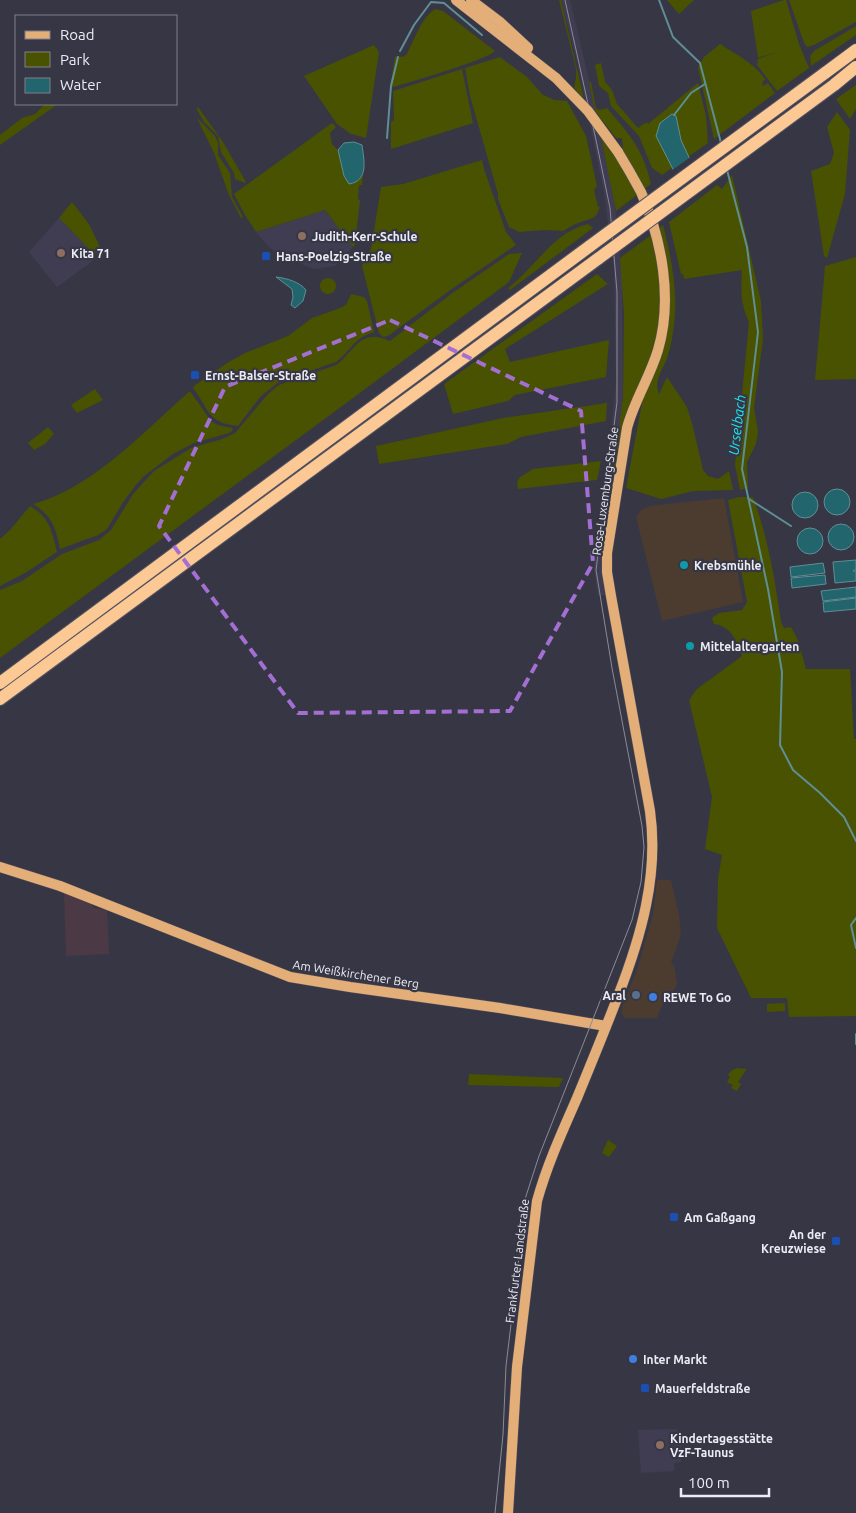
<svg xmlns="http://www.w3.org/2000/svg" width="856" height="1513" font-family="Ubuntu,sans-serif">
  <style>
    .commercial { fill: #4c3c30 }
    .industrial { fill: #4b3a45 }
    .built { fill: #403d52 }
    .green { fill: #485200 }
    .water { fill: #22656c; stroke: #5f8e95 }
    .pier { fill: #373645 }
    .lines { fill: none; stroke-linecap: round; stroke-linejoin: round }
    .stream { stroke: #5f8e95; stroke-width: 2 }
    .major-casing { stroke: #545361; stroke-width: 11 }
    .highway-casing { stroke: #545361; stroke-width: 14 }
    .major { stroke: #e3ae77; stroke-width: 10 }
    .highway { stroke: #fcc995; stroke-width: 12 }
    .tram { stroke: #8b8a96; stroke-width: 1 }
    .major-bridge-casing { stroke: #545361; stroke-width: 11; stroke-linecap: butt }
    .highway-bridge-casing { stroke: #545361; stroke-width: 14; stroke-linecap: butt }
    .major-bridge { stroke: #e3ae77; stroke-width: 10 }
    .highway-bridge { stroke: #fcc995; stroke-width: 12 }
    .marked { fill: none; stroke: #a36fd2; stroke-width: 4; stroke-dasharray: 10 6; stroke-linejoin: round }
    .education-dot { fill: #8d6e63; stroke: #373645; stroke-width: 2 }
    .transit-dot { fill: #1a4fb4; stroke: #373645; stroke-width: 2 }
    .culture-dot { fill: #0f9aa8; stroke: #373645; stroke-width: 2 }
    .service-dot { fill: #5c6f8a; stroke: #373645; stroke-width: 2 }
    .shop-dot { fill: #3f7fe0; stroke: #373645; stroke-width: 2 }
    .labels { text-anchor: middle; dominant-baseline: central; stroke-width: 4.5; stroke-linejoin: round; paint-order: stroke }
    .poi-label { font-size: 12px; font-weight: bold; fill: #ececf5; stroke: #373645; text-anchor: start }
    .street-label { font-size: 12px; fill: #ececf5; stroke: #373645 }
    .water-label { font-size: 14px; font-style: italic; fill: #1ae5f6; stroke: #373645 }
  </style>
  <rect width="100%" height="100%" fill="#373645"/>
  <!-- commercial -->
  <g class="commercial">
    <polygon points="724,498 743,602 662,621 636,517 641,510 649,506"/>
    <polygon points="657,880 671,880 679,915 681,935 671,963 674,965 677,983 671,998 666,996 657,1018 624,1018 622,1014 622,1007 637,970 644,946 653,914"/>
  </g>
  <!-- industrial -->
  <polygon class="industrial" points="64,893 90,903 94,908 107,910 109,954 66,956"/>
  <!-- built -->
  <g class="built">
    <polygon points="561,0 570,0 587,71 614,198 622,271 623,397 602,549 602,568 605,595 598,596 594,570 596,540 610,441 616,382 614,269 604,192 577,61"/>
    <polygon points="325,210 353,247 335,266 314,269 294,261 278,254 268,246 256,232"/>
    <polygon points="59,218 94,254 92,256 94,260 57,287 29,252"/>
    <polygon points="677,1429 677,1431 681,1431 681,1462 674,1463 674,1471 641,1473 638,1430"/>
  </g>
  <!-- green -->
  <g class="green">
    <polygon points="559,0 561,0 584,99 574,88 576,78 576,69"/>
    <polygon points="667,0 694,0 679,14"/>
    <polygon points="784,0 786,0 799,44 809,68 777,91 757,65 758,59 780,51 758,58 751,11"/>
    <polygon points="789,0 856,0 856,22 814,45 807,47 804,43"/>
    <path d="M 435,9 L 443,11 L 495,51 C 487,60 407,83 390,88 L 395,56 L 403,57 L 407,54 C 414,40 422,17 435,9 Z"/>
    <polygon points="856,26 856,35 811,66 810,56 814,51"/>
    <path d="M 720,44 C 737,55 754,63 765,79 L 762,83 L 763,86 L 768,83 L 775,93 L 714,139 L 698,67 L 704,57 Z"/>
    <polygon points="374,45 379,52 366,138 351,134 337,124 304,76"/>
    <polygon points="500,57 527,77 543,95 555,100 567,101 586,136 597,186 594,190 598,207 600,207 597,214 593,218 575,224 563,231 544,230 519,232 509,227 498,199 498,194 470,96 465,68"/>
    <polygon points="601,63 605,82 612,90 617,104 638,128 647,122 648,124 698,83 706,116 708,143 662,175 652,168 639,136 611,106 608,93 599,86 595,65"/>
    <polygon points="462,69 473,123 391,149 391,122 394,120 393,91"/>
    <path d="M 589,82 L 591,82 L 596,108 L 599,110 L 607,108 C 630,135 643,149 651,184 L 643,190 L 623,151 L 622,138 L 616,138 L 595,111 Z"/>
    <polygon points="856,85 856,109 850,119 836,99"/>
    <polygon points="45,104 58,104 0,145 0,135 22,118 35,114"/>
    <polygon points="198,107 223,142 246,182 245,183 235,179 234,173 221,152 218,136 204,122 197,110"/>
    <polygon points="837,112 850,130 845,194 827,258 824,256 811,171 830,164 834,153 827,127"/>
    <polygon points="197,118 215,136 218,143 218,155 230,173 232,197 243,217 241,218 229,195 214,153"/>
    <polygon points="332,123 336,127 330,133 332,144 338,150 344,176 361,177 363,174 362,185 359,185 358,199 360,200 355,245 353,247 325,210 256,232 245,215 234,194"/>
    <polygon points="601,137 629,178 637,195 616,211"/>
    <polygon points="482,160 484,169 506,232 516,245 449,291 388,336 383,337 379,333 362,266 371,249 381,187 403,184"/>
    <path d="M 732,175 L 761,301 L 763,339 L 754,408 L 758,431 L 756,444 L 747,462 L 748,488 L 740,490 L 735,465 L 749,322 C 740,302 741,291 742,270 L 684,279 L 683,274 L 681,274 L 669,222 L 717,185 L 722,189 Z"/>
    <polygon points="72,202 89,224 103,253 99,256 97,253 94,254 59,218"/>
    <path d="M 588,224 L 593,228 L 510,290 L 508,288 C 536,267 553,232 588,224 Z"/>
    <path d="M 663,225 C 672,260 679,296 673,332 C 672,341 669,352 666,361 C 661,372 654,382 659,394 L 667,377 L 687,407 L 693,427 L 703,470 L 708,476 L 718,479 L 729,471 L 733,490 L 693,491 L 661,499 L 626,488 L 643,398 L 666,331 L 657,230 Z"/>
    <polygon points="651,235 660,275 661,306 656,344 622,428 611,499 609,499 623,397 624,315 620,258"/>
    <path d="M 522,253 L 509,282 L 353,398 L 0,658 L 0,590 L 22,581 L 62,554 L 99,540 L 111,530 L 133,494 L 154,471 L 191,448 L 222,439 L 235,433 L 268,394 L 279,385 L 336,365 C 349,357 357,336 374,337 C 380,337 385,339 390,341 L 451,294 L 509,254 Z"/>
    <polygon points="856,257 856,379 815,380 825,266"/>
    <polygon points="597,274 608,284 505,349 510,362 609,340 606,377 515,395 508,401 453,414 444,384"/>
    <circle cx="328" cy="286" r="8"/>
    <path d="M 351,294 L 364,297 L 367,301 L 374,332 C 352,339 352,350 336,362 L 280,381 L 261,396 L 238,426 C 207,423 209,409 193,388 L 194,386 L 227,363 L 245,353 L 288,336 L 312,318 L 340,308 L 346,305 Z"/>
    <polygon points="95,389 103,400 77,413 71,405"/>
    <path d="M 190,391 L 211,421 L 218,425 L 232,428 L 233,430 L 229,433 L 194,443 L 173,454 L 144,476 L 135,486 L 122,504 L 107,529 L 98,535 L 60,549 C 56,529 52,515 33,504 C 93,488 144,431 190,391 Z"/>
    <polygon points="607,403 606,421 521,437 507,444 379,464 376,446 503,418"/>
    <polygon points="48,427 54,434 45,444 34,450 28,443"/>
    <polygon points="601,461 597,480 518,489 517,482 520,477 533,469"/>
    <path d="M 739,497 L 753,497 C 768,538 775,579 781,622 L 784,628 L 791,627 L 798,640 L 806,669 L 850,669 L 854,739 L 856,739 L 856,1016 L 789,1017 L 787,998 L 751,998 L 717,928 L 718,879 L 722,855 L 705,849 L 712,797 L 689,700 L 697,689 L 742,656 C 737,641 731,626 714,624 L 712,618 L 719,613 L 742,610 L 747,602 L 728,500 Z"/>
    <path d="M 30,506 C 50,518 52,531 57,552 L 25,573 L 0,586 L 0,539 L 10,530 Z"/>
    <polygon points="785,1003 785,1011 767,1012 767,1004"/>
    <polygon points="738,1068 746,1069 746,1070 738,1082 741,1084 737,1091 731,1088 733,1085 727,1082 730,1077 728,1075 732,1070"/>
    <polygon points="469,1074 563,1078 559,1087 468,1085"/>
    <polygon points="608,1140 617,1146 609,1157 602,1153"/>
  </g>
  <!-- water -->
  <g class="water">
    <polygon points="672,114 676,116 681,140 699,179 676,175 656,136 660,123"/>
    <path d="M 354,142 L 362,145 C 364,160 369,181 349,184 L 344,176 L 338,150 L 344,143 Z"/>
    <path d="M 276,277 C 286,278 300,282 306,290 L 303,301 L 295,308 L 291,305 L 293,297 L 292,289 Z"/>
    <circle cx="837" cy="502" r="13"/>
    <circle cx="805" cy="505" r="13"/>
    <circle cx="841" cy="537" r="13"/>
    <circle cx="810" cy="541" r="13"/>
    <polygon points="856,560 856,569 853,571 856,571 856,581 835,583 833,562"/>
    <polygon points="823,563 825,573 791,577 790,567"/>
    <polygon points="825,575 826,584 792,588 791,578"/>
    <polygon points="856,587 856,597 823,601 821,591"/>
    <polygon points="856,598 856,609 824,612 823,602"/>
  </g>
  <!-- pier -->
  <polygon class="pier" points="692,156 702,178 692,189 674,177 671,171"/>
  <g class="lines">
    <!-- stream -->
    <g class="stream">
      <polyline points="659,0 673,37 700,63 721,143"/>
      <polyline points="400,51 414,25 431,2 444,3 482,35"/>
      <polyline points="674,115 691,93 705,84"/>
      <polyline points="387,138 391,86 398,57"/>
      <polyline points="727,170 747,247 758,332 742,469 768,589 782,672 780,745 793,770 820,793 844,817 856,841"/>
      <polyline points="749,499 791,526"/>
      <polyline points="856,918 851,925 856,948"/>
      <polyline points="856,1034 856,1044"/>
    </g>
    <defs>
      <g id="major">
        <polyline points="456,0 556,78"/>
        <polyline points="471,0 500,22 528,48"/>
        <polyline points="0,867 60,886 290,977 350,987 500,1008 606,1026"/>
        <path d="M 508,1513 L 517,1367 L 537,1201 C 547,1165 562,1132 577,1098 C 591,1064 605,1030 618,996 C 641,937 659,875 650,811 L 611,596 L 607,572 L 607,553 L 627,428 C 634,401 650,377 658,350 C 673,299 662,240 641,192 C 634,179 626,165 618,152"/>
      </g>
      <g id="highway">
        <polyline points="825,73 856,50"/>
        <polyline points="834,85 856,67"/>
        <polyline points="0,683 590,246"/>
        <polyline points="0,699 599,258"/>
      </g>
    </defs>
    <!-- major casing -->
    <use href="#major" class="major-casing"/>
    <!-- highway casing -->
    <use href="#highway" class="highway-casing"/>
    <!-- major -->
    <use href="#major" class="major"/>
    <!-- highway -->
    <use href="#highway" class="highway"/>
    <!-- tram -->
    <polyline class="tram" points="495,1513 503,1435 506,1366 520,1249 526,1196 539,1156 632,920 641,882 644,847 642,826 612,668 596,570 617,402 617,292 610,208 596,140 565,0"/>
    <defs>
      <polyline id="major-bridge" points="556,78 588,111 618,152"/>
      <g id="highway-bridge">
        <polyline points="590,246 825,73"/>
        <polyline points="599,258 834,85"/>
      </g>
    </defs>
    <!-- major-bridge casing -->
    <use href="#major-bridge" class="major-bridge-casing"/>
    <!-- highway-bridge casing -->
    <use href="#highway-bridge" class="highway-bridge-casing"/>
    <!-- major-bridge -->
    <use href="#major-bridge" class="major-bridge"/>
    <!-- highway-bridge -->
    <use href="#highway-bridge" class="highway-bridge"/>
  </g>
  <!-- marked area -->
  <path class="marked" d="M 390,320 L 581,411 L 593,563 L 510,711 L 298,713 L 159,526 L 225,387 Z"/>
  <!-- markers -->
  <g class="education-dot">
    <circle cx="302" cy="236" r="5"/>
    <circle cx="61" cy="253" r="5"/>
    <circle cx="660" cy="1445" r="5"/>
  </g>
  <g class="transit-dot">
    <rect x="261" y="251" width="10" height="10" rx="2.5"/>
    <rect x="190" y="370" width="10" height="10" rx="2.5"/>
    <rect x="669" y="1212" width="10" height="10" rx="2.5"/>
    <rect x="831" y="1236" width="10" height="10" rx="2.5"/>
    <rect x="640" y="1383" width="10" height="10" rx="2.5"/>
  </g>
  <g class="culture-dot">
    <circle cx="684" cy="565" r="5"/>
    <circle cx="690" cy="646" r="5"/>
  </g>
  <circle class="service-dot" cx="636" cy="995" r="5"/>
  <g class="shop-dot">
    <circle cx="653" cy="997" r="5"/>
    <circle cx="633" cy="1359" r="5"/>
  </g>
  <g class="labels">
    <!-- poi labels -->
    <g class="poi-label">
      <text x="312" y="236">Judith-Kerr-Schule</text>
      <text x="71" y="253">Kita 71</text>
      <text x="276" y="256">Hans-Poelzig-Straße</text>
      <text x="205" y="375">Ernst-Balser-Straße</text>
      <text x="694" y="565">Krebsmühle</text>
      <text x="700" y="646">Mittelaltergarten</text>
      <text x="626" y="995" text-anchor="end">Aral</text>
      <text x="663" y="997">REWE To Go</text>
      <text x="684" y="1217">Am Gaßgang</text>
      <text x="826" y="1234" text-anchor="end">An der<tspan x="826" dy="14">Kreuzwiese</tspan></text>
      <text x="643" y="1359">Inter Markt</text>
      <text x="655" y="1388">Mauerfeldstraße</text>
      <text x="670" y="1438">Kindertagesstätte<tspan x="670" dy="14">VzF-Taunus</tspan></text>
    </g>
    <!-- street labels -->
    <g class="street-label">
      <text transform="translate(605 491) rotate(-82)">Rosa-Luxemburg-Straße</text>
      <text transform="translate(356 974) rotate(9)">Am Weißkirchener Berg</text>
      <text transform="translate(517 1261) rotate(-83)">Frankfurter Landstraße</text>
    </g>
    <!-- water labels -->
    <g class="water-label">
      <text transform="translate(737 425) rotate(-83)">Urselbach</text>
    </g>
  </g>
  <!-- legend -->
  <rect x="15" y="15" width="162" height="90" fill="#373645" stroke="#7f7f8b"/>
  <rect x="25" y="31" width="25" height="8" fill="#e3ae77" stroke="#7f7f8b"/>
  <text x="60" y="40" font-size="15" fill="#ececf5">Road</text>
  <rect x="25" y="52" width="25" height="15" fill="#485200" stroke="#7f7f8b"/>
  <text x="60" y="65" font-size="15" fill="#ececf5">Park</text>
  <rect x="25" y="78" width="25" height="15" fill="#22656c" stroke="#7f7f8b"/>
  <text x="60" y="90" font-size="15" fill="#ececf5">Water</text>
  <!-- scale -->
  <path d="M681 1488v8h88v-8" fill="none" stroke="#ececf5" stroke-width="2.5"/>
  <text x="688" y="1488" font-size="15" fill="#ececf5" stroke="#373645" stroke-width="4" paint-order="stroke">100 m</text>
</svg>
